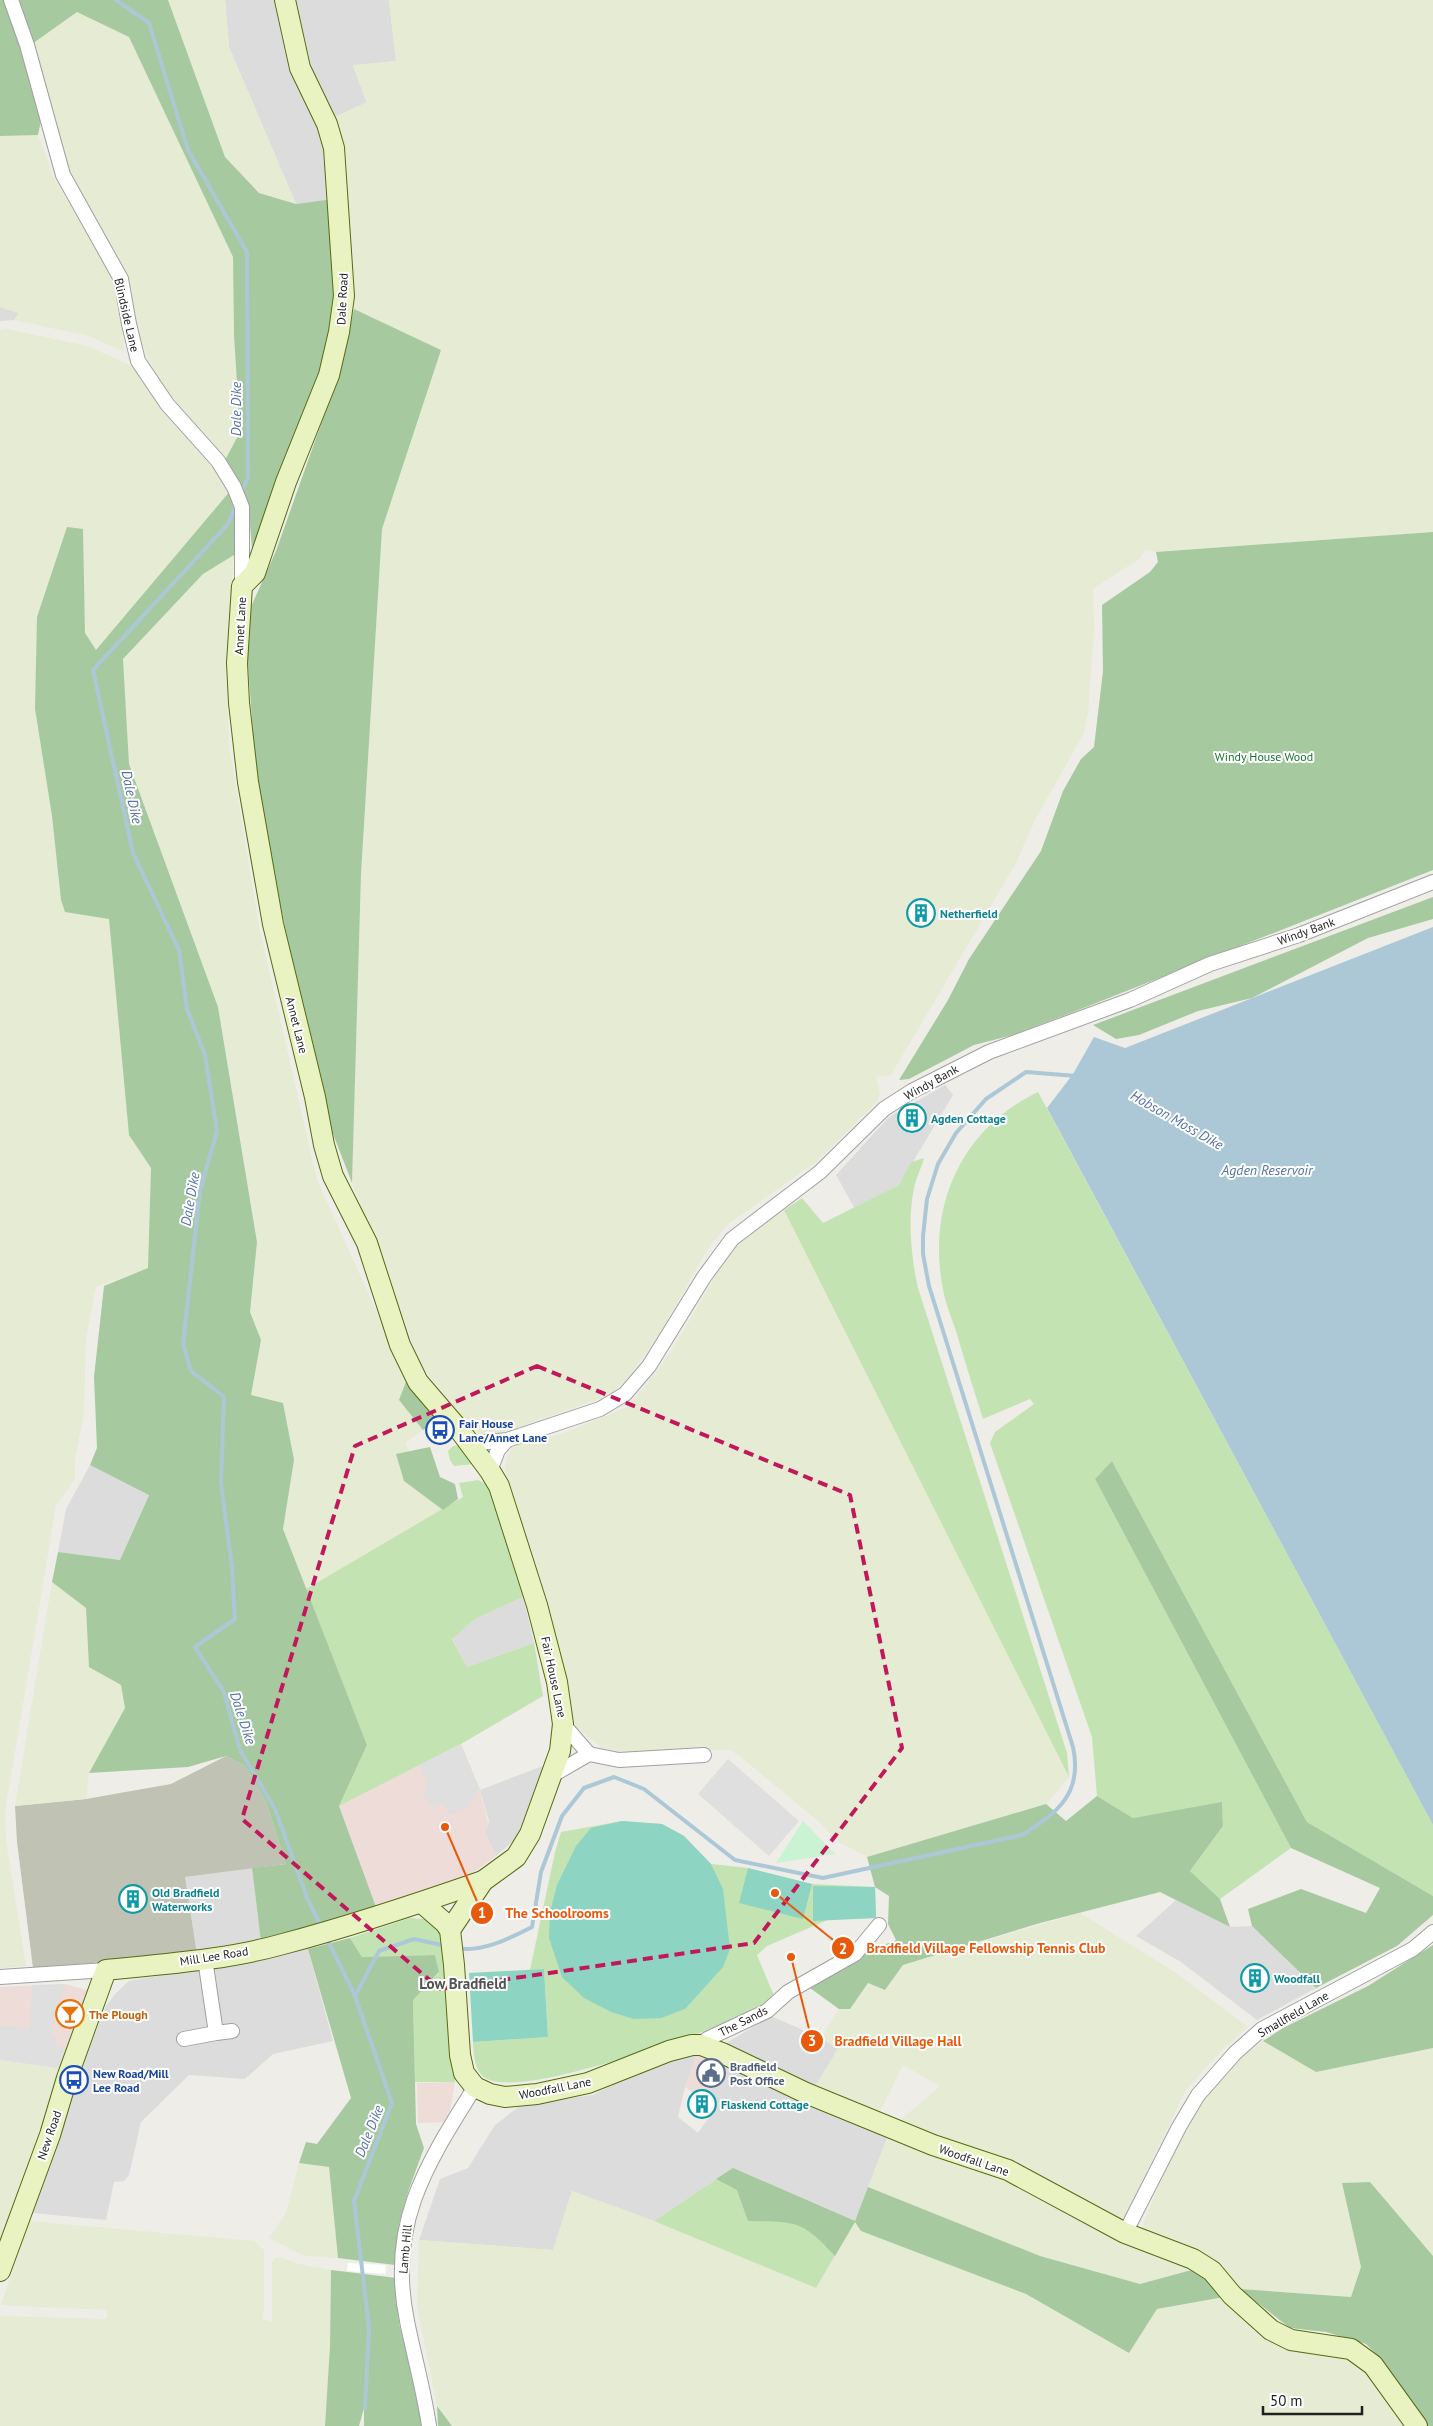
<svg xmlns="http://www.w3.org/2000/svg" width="1433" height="2426" font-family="'PT Sans',sans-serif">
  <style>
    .residential { fill: #dddcdc }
    .commercial { fill: #eddcd8 }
    .construction { fill: #c0c2b3 }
    .farmland { fill: #e6ebd4 }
    .grass { fill: #c4e3b3 }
    .forest { fill: #a7c9a0 }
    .park { fill: #c9f3d2 }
    .pitch { fill: #8ed4c3 }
    .parking { fill: #dfdfdf }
    .water { fill: #acc8d7 }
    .pier { fill: #fff }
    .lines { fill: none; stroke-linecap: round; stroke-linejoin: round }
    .stream { stroke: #acc8d7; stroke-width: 4 }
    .street-casing { stroke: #a0a0a0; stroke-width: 16 }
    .secondary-casing { stroke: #556b12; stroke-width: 22 }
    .street { stroke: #fff; stroke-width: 14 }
    .secondary { stroke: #e9f2c1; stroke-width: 20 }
    .marked { fill: none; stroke: #c2185b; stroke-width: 4; stroke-dasharray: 10 6; stroke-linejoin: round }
    .labels { text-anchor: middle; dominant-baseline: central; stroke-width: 4; stroke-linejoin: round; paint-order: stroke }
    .street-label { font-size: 12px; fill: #1f1f1f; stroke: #fff }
    .park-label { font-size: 12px; fill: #19722c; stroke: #fff }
    .culture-label { font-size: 12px; font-weight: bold; fill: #0d838f; stroke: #fff; text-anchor: start }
    .transit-label { font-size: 12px; font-weight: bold; fill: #164399; stroke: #fff; text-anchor: start }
    .food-label { font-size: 12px; font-weight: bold; fill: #c56008; stroke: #fff; text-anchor: start }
    .service-label { font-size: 12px; font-weight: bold; fill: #4e5e75; stroke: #fff; text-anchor: start }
    .water-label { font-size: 14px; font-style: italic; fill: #5673a4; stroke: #fff }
    .quarter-label { font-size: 15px; font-weight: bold; fill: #525252; stroke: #fff }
    .leader { fill: none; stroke: #e8590c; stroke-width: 2 }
    .callout-dot { fill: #e8590c; stroke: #fff; stroke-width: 2 }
    .mark-label { font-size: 15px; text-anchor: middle; font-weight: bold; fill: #fff }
    .callout-label { font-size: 14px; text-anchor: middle; font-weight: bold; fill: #e8590c; stroke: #fff; stroke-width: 4; stroke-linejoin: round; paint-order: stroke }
  </style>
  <rect width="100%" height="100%" fill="#efede7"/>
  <!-- residential -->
  <g class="residential">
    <polygon points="225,0 277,0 323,134 333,199 296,204 229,47"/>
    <polygon points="292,0 389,0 396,61 353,66 367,103 332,118 314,83"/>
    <polygon points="0,307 19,313 14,320 0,321"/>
    <polygon points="945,1085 953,1095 899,1185 855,1209 836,1175 889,1117"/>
    <polygon points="90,1465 149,1494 120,1560 58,1552 66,1509"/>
    <polygon points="523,1597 534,1643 467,1667 452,1638 475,1619"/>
    <polygon points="543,1766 526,1830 496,1856 485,1832 489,1821 480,1790"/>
    <polygon points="252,1868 261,1942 197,1954 185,1877"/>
    <polygon points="1176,1900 1230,1927 1252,1926 1316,1988 1257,2020 1181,1962 1136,1936"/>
    <polygon points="308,1949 333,2041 273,2054 245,2079 189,2075 141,2122 129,2175 124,2181 114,2182 106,2220 33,2213 79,2075 106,2006 116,1993 129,1981"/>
    <polygon points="771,2016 821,2038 838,2049 813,2090 725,2044"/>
    <polygon points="697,2054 685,2087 678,2117 698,2133 712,2113 710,2092 722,2062 889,2133 855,2221 733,2168 654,2221 572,2191 553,2250 419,2240 440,2179 468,2168 495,2125 521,2105 593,2095 625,2078 682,2055"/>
  </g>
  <!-- commercial -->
  <g class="commercial">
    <polygon points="461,1744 480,1790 488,1822 485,1832 496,1856 460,1882 376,1907 339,1806"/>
    <polygon points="65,1984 90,1991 71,2051 0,2060 0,1987"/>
    <polygon points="697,2054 722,2062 710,2092 709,2098 715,2103 712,2113 689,2106 692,2092 685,2087"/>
    <polygon points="455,2082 448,2122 418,2123 417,2083"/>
  </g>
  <!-- construction -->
  <polygon class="construction" points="226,1756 245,1766 265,1800 286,1864 185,1877 197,1954 33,1968 17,1842 15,1806 86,1799 171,1784"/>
  <!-- farmland -->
  <g class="farmland">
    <polygon points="168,0 225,0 229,47 296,204 259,193 225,157"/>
    <polygon points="389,0 1433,0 1433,532 1156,552 1145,550 1139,559 1093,589 1094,630 1088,712 1084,733 1036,818 1015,865 891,1075 876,1077 880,1094 876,1103 816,1162 728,1224 709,1247 660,1333 630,1375 611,1395 491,1436 474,1433 421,1365 352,1183 361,874 382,529 441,350 354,309 342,157 332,118 367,102 353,65 396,61"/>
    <polygon points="77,12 129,37 233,257 234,335 240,432 224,462 160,381 149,361 140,338 128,277 68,168 32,44"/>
    <polygon points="38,135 56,183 118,282 124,352 89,336 14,320 19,313 0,307 0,136"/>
    <polygon points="7,329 87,346 137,368 162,409 231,490 96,651 85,634 83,529 35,709 52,816 61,900 65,912 109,918 129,1134 151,1168 148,1268 96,1287 86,1338 84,1412 75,1459 75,1479 56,1505 5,1811 6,1841 26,1966 0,1968 0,330"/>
    <polygon points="234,555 226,664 229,744 259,927 317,1180 407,1379 399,1400 423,1430 405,1443 443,1510 306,1589 283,1529 294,1460 251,1395 261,1340 250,1312 257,1240 218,1007 129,764 123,659 203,574"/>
    <polygon points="784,1210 1069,1777 1046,1804 867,1857 839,1842 818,1821 732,1750 622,1752 602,1748 575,1726 548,1601 505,1469 507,1457 514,1446 562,1434 628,1407 671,1352 728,1254 752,1229"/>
    <polygon points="52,1582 86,1608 89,1666 121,1685 125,1707 89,1773 86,1799 15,1806"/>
    <polygon points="1080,1913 1176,1973 1248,2027 1223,2049 1186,2090 1125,2216 1119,2219 896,2124 940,2086 903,2065 878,2116 813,2090 838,2049 821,2038 839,2009 850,2009 868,1983 885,1990 903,1965"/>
    <polygon points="1263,2041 1317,2072 1433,2048 1433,2256 1370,2182 1342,2183 1361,2267 1351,2297 1240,2289 1141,2229 1164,2174 1202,2098 1241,2058"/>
    <polygon points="0,2060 63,2069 0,2242"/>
    <polygon points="888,2137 1006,2176 1199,2268 1140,2284 1040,2256 868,2187"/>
    <polygon points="299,2163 329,2167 338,2258 304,2256 269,2238 286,2213"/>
    <polygon points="572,2191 654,2221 816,2288 855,2221 861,2231 1026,2294 1129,2353 1157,2309 1224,2297 1262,2334 1293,2351 1347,2358 1364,2371 1381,2390 1404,2426 452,2426 437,2406 417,2306 419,2240 553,2250"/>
    <polygon points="29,2221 255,2241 264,2250 264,2310 262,2319 272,2322 272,2263 274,2258 280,2257 299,2264 331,2270 330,2346 325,2426 0,2426 0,2316 107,2319 107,2310 1,2305"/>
  </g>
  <!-- grass -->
  <g class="grass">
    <path d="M 1038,1092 L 1433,1825 L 1433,1896 L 1307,1822 L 1112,1461 L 1095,1479 L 1291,1848 L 1220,1899 L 1190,1871 L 1223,1826 L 1222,1803 L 1133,1818 L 1097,1796 L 1092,1737 L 990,1443 L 995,1432 L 1034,1404 L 1030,1399 L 983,1419 C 973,1388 964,1358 955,1328 C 950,1314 944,1299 942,1284 C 928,1203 963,1128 1038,1092 Z"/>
    <path d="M 924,1158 C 922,1167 917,1175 915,1184 C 907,1215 911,1258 918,1288 L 1067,1753 L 1069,1777 L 784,1210 L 802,1198 L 823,1223 L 899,1185 L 911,1162 Z"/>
    <polygon points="460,1445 474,1464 454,1466 450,1460 448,1451 453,1446"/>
    <polygon points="478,1480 490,1486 523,1597 475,1619 452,1639 467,1667 534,1643 543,1696 461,1744 339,1806 367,1745 306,1589 463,1497 459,1483"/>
    <path d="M 622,1821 L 662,1824 L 684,1836 L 711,1864 L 748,1868 L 812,1884 L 875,1887 L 876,1918 L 830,1919 L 767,1946 L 757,1955 L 775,1998 L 764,2010 C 715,2027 529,2099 487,2079 C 474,2072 474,2055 473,2042 L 548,2037 L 544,1969 L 530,1970 L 555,1852 L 561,1832 Z"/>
    <polygon points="410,1918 424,1919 433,1923 443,1934 448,1972 455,2082 415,2082 413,1999 439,1973 435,1955 362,1957 350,1938"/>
    <polygon points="733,2168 855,2221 816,2288 654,2221"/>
  </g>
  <!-- forest -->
  <g class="forest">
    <polygon points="0,0 6,0 42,116 38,135 0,136"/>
    <polygon points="18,0 168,0 225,157 259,193 296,204 333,199 337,293 320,373 252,549 248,501 237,479 224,462 240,432 234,335 233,257 129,37 77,12 32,44"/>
    <polygon points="354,309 441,350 382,529 361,874 352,1183 330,1126 306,1029 264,825 256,778 245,620 276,551 337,379"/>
    <polygon points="231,490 238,509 234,555 203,574 123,659 129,764 218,1007 257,1242 250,1312 261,1340 251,1395 283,1403 294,1460 283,1529 367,1745 339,1806 376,1907 261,1942 252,1868 286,1864 265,1800 245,1766 226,1756 188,1767 89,1773 125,1708 121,1685 89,1667 86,1608 52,1582 58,1552 120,1560 149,1495 90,1465 97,1448 94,1377 104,1286 148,1268 151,1168 129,1135 109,919 65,912 61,900 52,816 35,709 37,617 67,527 83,529 85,633 96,650"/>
    <polygon points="1433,532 1433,870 1076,1011 1013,1035 974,1045 909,1079 899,1080 948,1000 969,959 1041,851 1063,791 1081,759 1094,747 1103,671 1102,605 1150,572 1158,562 1156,552"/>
    <polygon points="1433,897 1433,919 1368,938 1252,998 1198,1011 1139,1035 1116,1039 1093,1025"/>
    <polygon points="407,1379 440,1421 423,1430 399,1400"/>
    <polygon points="430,1447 440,1477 455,1484 458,1499 443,1510 404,1481 396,1454"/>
    <polygon points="1112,1461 1307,1822 1433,1896 1433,1915 1397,1946 1316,1988 1252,1926 1248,1909 1301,1889 1366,1913 1380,1888 1291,1848 1095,1479"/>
    <polygon points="1097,1796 1133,1818 1222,1802 1223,1826 1190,1871 1220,1899 1230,1927 1160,1892 1040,1923 903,1965 885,1990 868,1983 850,2009 839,2009 810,1988 874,1949 896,1940 888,1924 889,1896 875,1887 867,1857 1046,1804 1066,1821"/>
    <polygon points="350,1938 362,1957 435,1955 439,1972 413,2000 416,2124 424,2148 409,2189 399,2224 395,2265 338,2258 329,2167 299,2163 306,2142 317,2144 351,2098 308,1949"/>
    <polygon points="1433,1945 1433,2048 1316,2072 1263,2041 1283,2028 1368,1986"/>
    <path d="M 733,2168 L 855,2221 L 868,2187 L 1040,2256 L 1140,2284 L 1199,2268 L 1224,2297 L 1157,2309 L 1129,2353 L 1026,2294 L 861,2231 L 855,2222 L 835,2256 C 801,2219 796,2222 748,2221 L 737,2190 L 716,2179 Z"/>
    <polygon points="1370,2182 1433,2256 1433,2426 1427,2426 1383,2361 1366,2344 1326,2332 1290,2328 1240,2289 1351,2297 1361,2267 1342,2183"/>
    <polygon points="331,2270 397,2278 399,2323 416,2389 423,2426 364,2426 364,2408 359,2426 325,2426 330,2346"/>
    <polygon points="437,2406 452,2426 438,2426"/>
  </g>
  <!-- park -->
  <polygon class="park" points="803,1821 835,1854 776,1863"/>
  <!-- pitch -->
  <g class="pitch">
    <polygon points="622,1821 662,1824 684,1836 711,1864 723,1889 730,1949 723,1967 685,2009 661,2018 634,2019 611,2012 584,1998 562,1977 549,1938 550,1912 557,1885 576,1846 591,1828"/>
    <polygon points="748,1868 812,1884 803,1919 739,1903"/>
    <polygon points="813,1886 875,1887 876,1918 813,1921"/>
    <polygon points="544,1969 548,2037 473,2042 469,1973"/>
  </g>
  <!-- parking -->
  <g class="parking">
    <polygon points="461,1744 480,1790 474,1793 476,1799 468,1802 469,1806 449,1815 444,1803 433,1808 423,1794 428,1783 419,1765"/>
    <polygon points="728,1759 799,1821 769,1856 698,1794"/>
    <polygon points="65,1984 50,2036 57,2038 54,2045 71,2051 63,2069 0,2060 0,2025 30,2029 32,1985"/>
  </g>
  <!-- water -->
  <polygon class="water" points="1433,927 1433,1825 1047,1108 1073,1074 1094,1037 1125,1048"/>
  <!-- pier -->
  <polygon class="pier" points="348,2263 386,2265 385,2274 347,2271"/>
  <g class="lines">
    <!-- stream -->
    <g class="stream">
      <polyline points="116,0 149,23 188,150 247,252 248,478 241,493"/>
      <polyline points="236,504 228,524 93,670 133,853 179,950 187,1009 205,1055 217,1131 200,1191 183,1344 191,1371 224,1397 221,1483 232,1568 235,1619 195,1647 224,1692 240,1750 275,1809 308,1900 322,1928"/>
      <polyline points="327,1939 355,1996 392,2103 354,2201 369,2328 365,2408"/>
      <path d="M 457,1948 C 482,1953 510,1938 532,1927 L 541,1872 L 562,1816 L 584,1788 L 614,1777 L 644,1789 L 735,1860 L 823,1878 L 1022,1835 C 1057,1813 1083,1794 1073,1747 L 929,1286 L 923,1254 L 923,1236 L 927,1199 L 938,1164 L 956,1133 L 986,1099 L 1026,1072 L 1076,1076"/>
      <polyline points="355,1996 379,1951 414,1939 446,1946"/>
    </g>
    <defs>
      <g id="street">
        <polyline points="11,0 27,45 63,175 121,279 129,324 138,361 167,404 218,461 234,487 242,507 242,586"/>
        <polyline points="469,1442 479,1443 507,1440"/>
        <polyline points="490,1471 498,1450 507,1440 600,1409 625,1394 649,1366 704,1277 732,1239 820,1172 884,1109 912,1091 989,1052 1130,1000 1210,964 1299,935 1433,882"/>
        <polyline points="563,1724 589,1754"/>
        <polyline points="551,1776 589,1754 619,1760 704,1755"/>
        <polyline points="205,1959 216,2033 232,2031"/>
        <polyline points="0,1977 106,1970"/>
        <polyline points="184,2039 216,2033"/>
        <polyline points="701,2045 707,2039 767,2011 788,1992 855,1954 879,1925"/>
        <polyline points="1125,2233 1179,2127 1198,2095 1235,2053 1262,2029 1413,1949 1433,1932"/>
        <path d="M 429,2426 C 424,2391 414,2356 407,2321 C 387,2224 426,2165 475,2087"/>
      </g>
      <g id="secondary">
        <polyline points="285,0 300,68 327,124 334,148 344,296 339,332 329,375 286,482 255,573 242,586 237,663 239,703 248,782 273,924 315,1097 324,1145 333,1176 367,1243 400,1345 418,1382 461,1432 490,1471 499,1486 537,1605 557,1682 563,1724 560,1751 530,1834 516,1857 483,1881 450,1930"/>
        <polyline points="422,1903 445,1923 450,1930 454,1965 460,2055 464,2073 475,2087 490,2094 505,2097 537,2094 588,2083 669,2051 692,2045 701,2045 722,2053 806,2093 933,2145 1008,2170 1125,2233 1193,2259 1212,2271 1232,2295 1271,2330 1291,2340 1351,2349 1373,2365 1417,2426"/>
        <path d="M 0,2271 L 50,2135 L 67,2078 L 106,1970 C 165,1964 226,1960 283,1944 C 351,1926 417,1904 483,1881"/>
      </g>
    </defs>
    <!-- street casing -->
    <use href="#street" class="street-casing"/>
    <!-- secondary casing -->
    <use href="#secondary" class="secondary-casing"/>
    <!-- street -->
    <use href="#street" class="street"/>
    <!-- secondary -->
    <use href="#secondary" class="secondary"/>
  </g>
  <!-- marked area -->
  <path class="marked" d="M 537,1366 L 850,1495 L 902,1748 L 754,1943 L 440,1989 L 242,1819 L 355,1446 Z"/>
  <!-- icons -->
  <defs>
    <symbol id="building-ring" viewBox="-11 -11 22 22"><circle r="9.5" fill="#fff" stroke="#0f9aa8" stroke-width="1.5"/><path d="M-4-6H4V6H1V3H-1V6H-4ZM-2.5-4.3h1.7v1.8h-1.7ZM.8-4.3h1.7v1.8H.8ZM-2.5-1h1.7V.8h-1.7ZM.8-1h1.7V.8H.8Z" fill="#0f9aa8"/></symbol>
    <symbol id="bus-ring" viewBox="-11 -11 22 22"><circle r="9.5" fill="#fff" stroke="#1a4fb4" stroke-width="1.5"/><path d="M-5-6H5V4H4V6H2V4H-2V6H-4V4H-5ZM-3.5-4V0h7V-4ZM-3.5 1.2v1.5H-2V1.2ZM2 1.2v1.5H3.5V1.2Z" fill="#1a4fb4"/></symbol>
    <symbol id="bar-ring" viewBox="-11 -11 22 22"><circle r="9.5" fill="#fff" stroke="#e8710a" stroke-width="1.5"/><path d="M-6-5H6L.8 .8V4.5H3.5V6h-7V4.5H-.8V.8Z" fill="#e8710a"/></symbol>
    <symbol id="civic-ring" viewBox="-11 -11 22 22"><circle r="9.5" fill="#fff" stroke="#5c6f8a" stroke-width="1.5"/><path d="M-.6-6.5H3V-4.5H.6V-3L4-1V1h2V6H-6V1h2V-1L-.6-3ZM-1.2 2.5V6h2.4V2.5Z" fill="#5c6f8a"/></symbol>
  </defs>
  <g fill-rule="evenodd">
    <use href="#building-ring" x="905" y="897" width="32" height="32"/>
    <use href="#building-ring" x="896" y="1102" width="32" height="32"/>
    <use href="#bus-ring" x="424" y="1414" width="32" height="32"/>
    <use href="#building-ring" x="117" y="1883" width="32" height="32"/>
    <use href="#building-ring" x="1239" y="1962" width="32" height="32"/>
    <use href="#bar-ring" x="54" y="1998" width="32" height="32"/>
    <use href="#civic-ring" x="695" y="2057" width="32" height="32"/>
    <use href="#bus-ring" x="58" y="2064" width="32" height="32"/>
    <use href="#building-ring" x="686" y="2088" width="32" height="32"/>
  </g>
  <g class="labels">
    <!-- street labels -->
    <g class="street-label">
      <text transform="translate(342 299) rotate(-87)">Dale Road</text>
      <text transform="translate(127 315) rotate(77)">Blindside Lane</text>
      <text transform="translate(240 626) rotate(-87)">Annet Lane</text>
      <text transform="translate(1306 931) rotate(-20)">Windy Bank</text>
      <text transform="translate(297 1025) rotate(76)">Annet Lane</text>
      <text transform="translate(931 1082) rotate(-29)">Windy Bank</text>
      <text transform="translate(554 1677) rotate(78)">Fair House Lane</text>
      <text transform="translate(214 1956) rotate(-9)">Mill Lee Road</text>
      <text transform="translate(1293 2014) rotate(-30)">Smallfield Lane</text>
      <text transform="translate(743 2021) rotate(-27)">The Sands</text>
      <text transform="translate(555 2088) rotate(-11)">Woodfall Lane</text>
      <text transform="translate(49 2135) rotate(-71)">New Road</text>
      <text transform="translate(974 2160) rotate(19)">Woodfall Lane</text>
      <text transform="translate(405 2249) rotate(-85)">Lamb Hill</text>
    </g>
    <!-- park labels -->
    <g class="park-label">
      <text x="1264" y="756">Windy House Wood</text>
    </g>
    <!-- culture labels -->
    <g class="culture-label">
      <text x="940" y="913">Netherfield</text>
      <text x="931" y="1118">Agden Cottage</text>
      <text x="152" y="1892">Old Bradfield<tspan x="152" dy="14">Waterworks</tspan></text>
      <text x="1274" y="1978">Woodfall</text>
      <text x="721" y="2104">Flaskend Cottage</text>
    </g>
    <!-- transit labels -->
    <g class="transit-label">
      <text x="459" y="1423">Fair House<tspan x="459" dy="14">Lane/Annet Lane</tspan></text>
      <text x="93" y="2073">New Road/Mill<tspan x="93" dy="14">Lee Road</tspan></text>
    </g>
    <!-- food labels -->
    <g class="food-label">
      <text x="89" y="2014">The Plough</text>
    </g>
    <!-- service labels -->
    <g class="service-label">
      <text x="730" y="2066">Bradfield<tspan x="730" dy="14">Post Office</tspan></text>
    </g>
    <!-- water labels -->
    <g class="water-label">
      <text transform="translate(236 409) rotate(-90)">Dale Dike</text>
      <text transform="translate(132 797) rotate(78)">Dale Dike</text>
      <text transform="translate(1177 1120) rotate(30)">Hobson Moss Dike</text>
      <text x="1267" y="1170">Agden Reservoir</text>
      <text transform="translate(190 1199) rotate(-80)">Dale Dike</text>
      <text transform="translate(243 1718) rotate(72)">Dale Dike</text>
      <text transform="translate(369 2131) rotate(-68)">Dale Dike</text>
    </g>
    <!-- quarter labels -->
    <g class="quarter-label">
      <text x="463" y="1983">Low Bradfield</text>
    </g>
  </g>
  <!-- callouts -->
  <path class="leader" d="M445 1827L482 1913M775 1893L843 1948M791 1957L812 2041"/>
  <g class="callout-dot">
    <circle cx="445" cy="1827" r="5"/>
    <circle cx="775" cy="1893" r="5"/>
    <circle cx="791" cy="1957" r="5"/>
    <circle cx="482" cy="1913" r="12"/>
    <circle cx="843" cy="1948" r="12"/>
    <circle cx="812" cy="2041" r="12"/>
  </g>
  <g class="mark-label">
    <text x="482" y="1918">1</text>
    <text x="843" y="1954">2</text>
    <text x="812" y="2046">3</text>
  </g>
  <g class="callout-label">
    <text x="557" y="1918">The Schoolrooms</text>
    <text x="986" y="1953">Bradfield Village Fellowship Tennis Club</text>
    <text x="898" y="2046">Bradfield Village Hall</text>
  </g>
  <!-- scale -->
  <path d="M1263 2406v8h99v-8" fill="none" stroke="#1f1f1f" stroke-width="2.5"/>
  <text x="1270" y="2406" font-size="15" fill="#1f1f1f" stroke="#ffffff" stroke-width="4" paint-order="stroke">50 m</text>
</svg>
